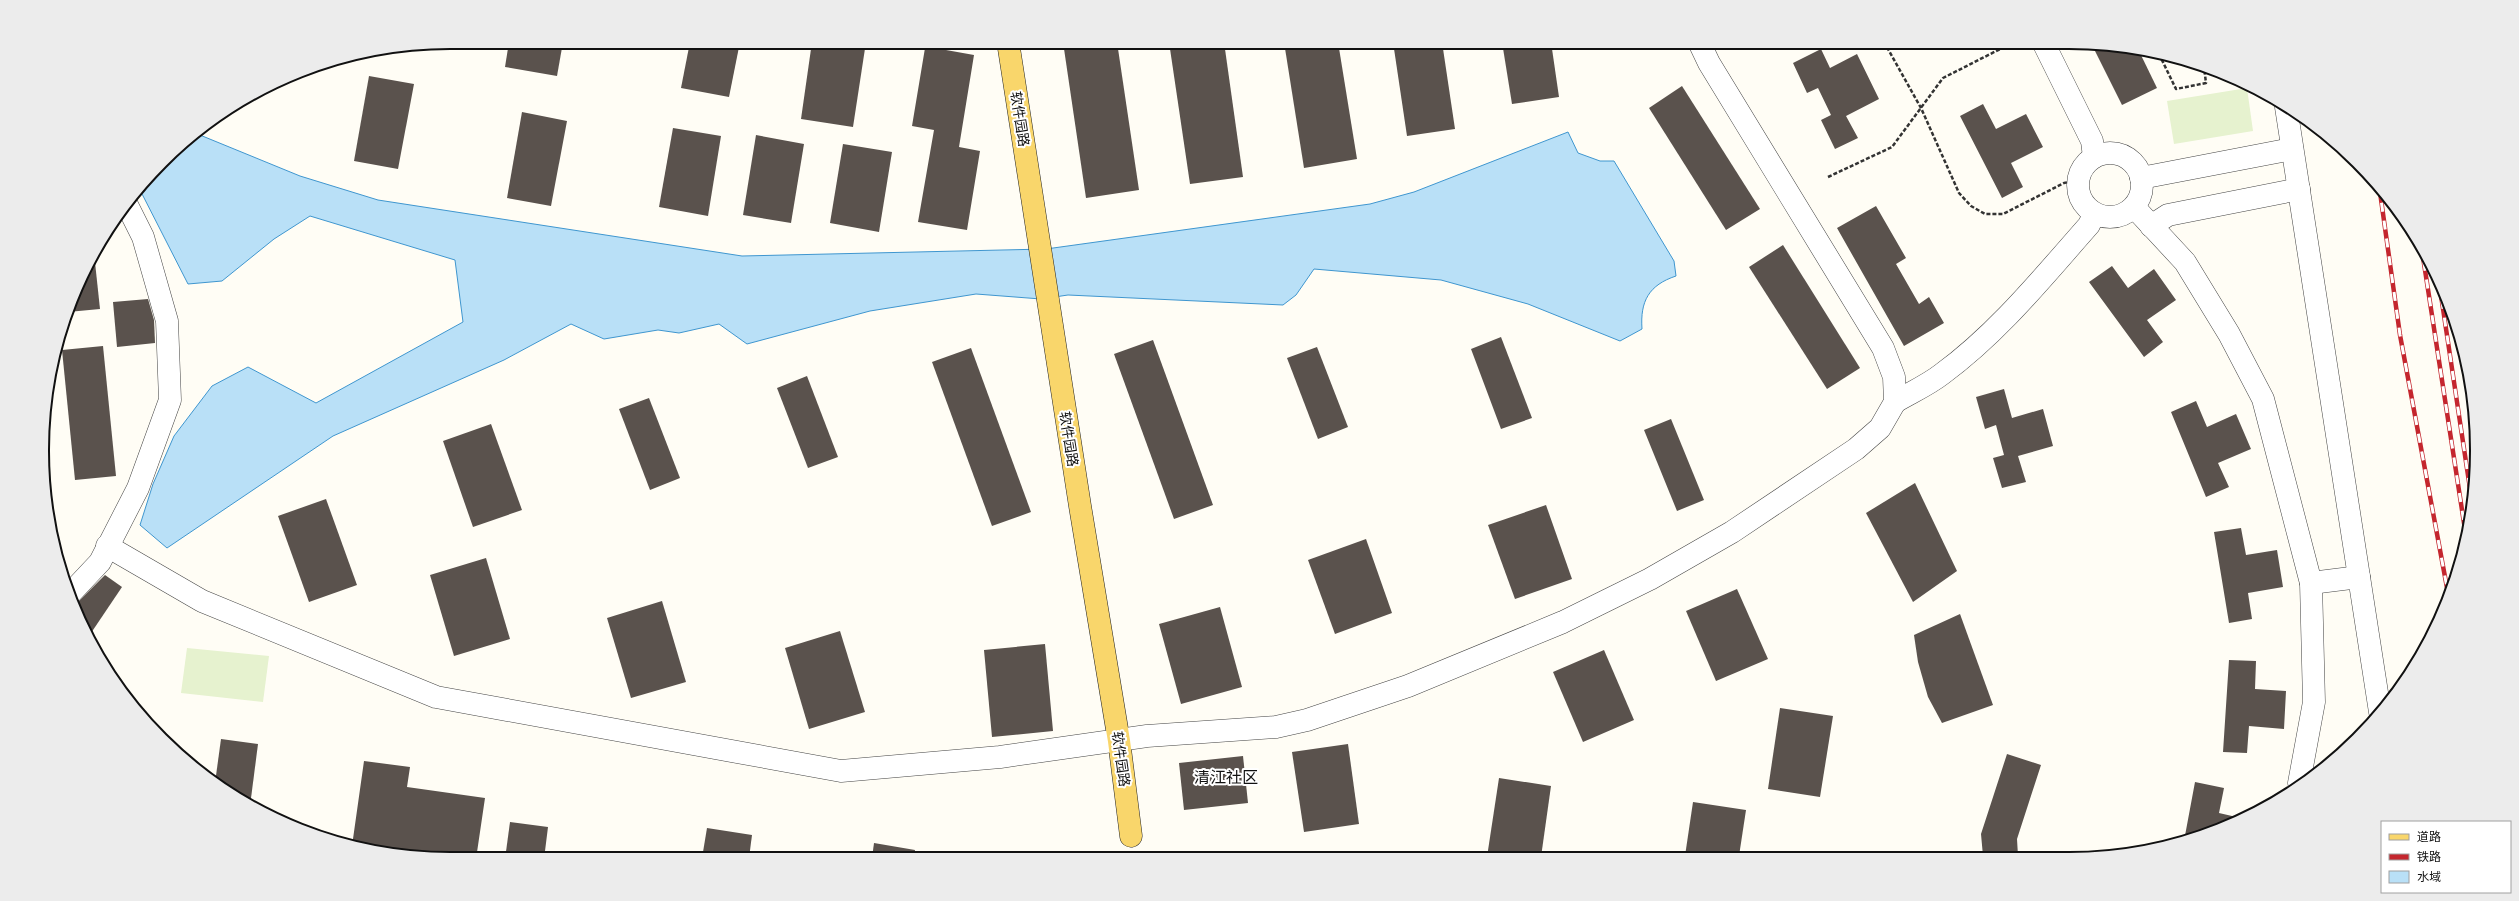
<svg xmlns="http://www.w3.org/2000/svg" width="2519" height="901" font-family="'Libre Baskerville','Noto Sans SC',serif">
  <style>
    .pitch { fill: #e6f2cf }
    .water { fill: #b9e0f7; stroke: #3f96cf }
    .building { fill: #5a524d }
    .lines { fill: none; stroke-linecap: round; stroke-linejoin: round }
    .minor-casing { stroke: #444; stroke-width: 23 }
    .major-casing { stroke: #222; stroke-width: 23 }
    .path { stroke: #333; stroke-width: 2.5; stroke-dasharray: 4 2; stroke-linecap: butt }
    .minor { stroke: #fff; stroke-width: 22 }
    .major { stroke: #f9d66b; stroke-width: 22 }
    .rail-casing { stroke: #c4262e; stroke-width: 4.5 }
    .rail { stroke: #fff; stroke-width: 3; stroke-dasharray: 9; stroke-linecap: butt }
    .labels { text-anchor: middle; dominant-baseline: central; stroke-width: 4; stroke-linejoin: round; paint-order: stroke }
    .street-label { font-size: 14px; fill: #111; stroke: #fff }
    .quarter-label { font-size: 16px; fill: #111; stroke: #fff }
    .rim { fill: none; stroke: #111; stroke-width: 2 }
  </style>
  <rect width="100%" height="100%" fill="#fffdf5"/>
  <!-- pitch -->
  <g class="pitch">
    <polygon points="2247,88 2253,131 2174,144 2167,101"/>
    <polygon points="187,648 269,656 263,702 181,693"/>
  </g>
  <!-- water -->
  <path class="water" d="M 1568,132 L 1578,153 L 1600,161 L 1614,161 L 1674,261 L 1676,276 C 1649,285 1640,301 1642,329 L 1620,341 L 1528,304 L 1441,280 L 1314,269 L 1296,295 L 1283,305 L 1068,295 L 1041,299 L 976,294 L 870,311 L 747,344 L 719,324 L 679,333 L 658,330 L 604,339 L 571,324 L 504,360 L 333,436 L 167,548 L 140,525 L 153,484 L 174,436 L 212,386 L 248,367 L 316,403 L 463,322 L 455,260 L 310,216 L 274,239 L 222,281 L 188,284 L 139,188 L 181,144 L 195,133 L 300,176 L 378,200 L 742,256 L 1046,249 L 1370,204 L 1414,192 Z"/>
  <!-- building -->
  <g class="building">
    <polygon points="509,42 563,42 557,76 505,67"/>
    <polygon points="690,42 740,42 729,97 681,88"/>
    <polygon points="812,42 866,42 853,127 801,119"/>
    <polygon points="926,42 947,42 946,50 974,55 959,147 980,151 967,230 918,222 934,130 912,126"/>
    <polygon points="1063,42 1117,42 1139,190 1086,198"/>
    <polygon points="1169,42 1224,42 1243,177 1190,184"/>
    <polygon points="1284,42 1338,42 1357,159 1304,168"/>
    <polygon points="1393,42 1442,42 1455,129 1407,136"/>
    <polygon points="1502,42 1551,42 1559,97 1512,104"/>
    <polygon points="2092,45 2139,51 2157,88 2122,105"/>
    <polygon points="1821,49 1830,68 1857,54 1879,99 1846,116 1858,138 1835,149 1821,120 1831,115 1818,88 1807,93 1793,63"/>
    <polygon points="369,76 414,84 398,169 354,161"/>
    <polygon points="1682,86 1760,209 1726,230 1649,108"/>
    <polygon points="1983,104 1996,129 2026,114 2043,147 2011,163 2023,187 2002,198 1960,116"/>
    <polygon points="522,112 567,121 551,206 507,198"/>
    <polygon points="673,128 721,136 708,216 659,207"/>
    <polygon points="756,135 804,144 791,223 743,215"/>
    <polygon points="843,144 892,152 879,232 830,223"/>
    <polygon points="1876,206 1906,258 1896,264 1919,304 1929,297 1944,323 1904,346 1837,228"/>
    <polygon points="1783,245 1860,368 1827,389 1749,267"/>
    <polygon points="94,253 100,309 68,312 84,270"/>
    <polygon points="2112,266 2128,288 2154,269 2176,300 2147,320 2163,342 2144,357 2089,282"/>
    <polygon points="148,299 154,320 155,343 117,347 113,302"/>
    <polygon points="1501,337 1532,418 1501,429 1471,349"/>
    <polygon points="1153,340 1213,505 1174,519 1114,354"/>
    <polygon points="103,346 116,476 75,480 62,350"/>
    <polygon points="1317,347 1348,427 1318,439 1287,358"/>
    <polygon points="971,348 1031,512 992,526 932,362"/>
    <polygon points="807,376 838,457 808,468 777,388"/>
    <polygon points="2004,389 2012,418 2043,409 2053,446 2018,456 2026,482 2002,488 1993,458 2004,455 1996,425 1985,429 1976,397"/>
    <polygon points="649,398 680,478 650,490 619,409"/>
    <polygon points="2196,401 2207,427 2236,414 2251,449 2218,463 2229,487 2206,497 2171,412"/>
    <polygon points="1671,419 1704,500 1677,511 1644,430"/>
    <polygon points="491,424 522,510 473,527 443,441"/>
    <polygon points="1915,483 1957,571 1913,602 1866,513"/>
    <polygon points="326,499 357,585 309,602 278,516"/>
    <polygon points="1546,505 1572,579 1515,599 1488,525"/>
    <polygon points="2241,528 2246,555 2277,550 2283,587 2248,593 2252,619 2229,623 2214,532"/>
    <polygon points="1366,539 1392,613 1335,634 1308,560"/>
    <polygon points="486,558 510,639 454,656 430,575"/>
    <polygon points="105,575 122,587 89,636 73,607"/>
    <polygon points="1737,589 1768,659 1716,681 1686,611"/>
    <polygon points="662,601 686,682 631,698 607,618"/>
    <polygon points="1220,607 1242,687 1181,704 1159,624"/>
    <polygon points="1960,614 1993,705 1942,723 1928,697 1918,662 1914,635"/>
    <polygon points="840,631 865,712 809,729 785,648"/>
    <polygon points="1045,644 1053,731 992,737 984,650"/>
    <polygon points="1604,650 1634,720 1583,742 1553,672"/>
    <polygon points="2229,660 2256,661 2255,689 2286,691 2284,729 2249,726 2247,753 2223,752"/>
    <polygon points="1780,708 1833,716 1820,797 1768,789"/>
    <polygon points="221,739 258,744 250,806 215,783"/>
    <polygon points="1348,744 1359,824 1304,832 1292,752"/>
    <polygon points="2007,754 2041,765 2017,839 2018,856 1983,856 1981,834"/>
    <polygon points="1243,756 1248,803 1184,810 1179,763"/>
    <polygon points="364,761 410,767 407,787 485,798 476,859 450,859 352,846"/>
    <polygon points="1499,778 1551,786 1541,857 1487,857"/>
    <polygon points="2195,782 2224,788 2219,813 2245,819 2200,837 2184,841"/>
    <polygon points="1693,802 1746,810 1739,856 1685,856"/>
    <polygon points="510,822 548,827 544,859 505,859"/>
    <polygon points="707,828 752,835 749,858 702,858"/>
    <polygon points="874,843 915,850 914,858 872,858"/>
  </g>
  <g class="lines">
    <defs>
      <g id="minor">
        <polyline points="2043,42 2092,141 2094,157"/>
        <polyline points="2286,107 2380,712"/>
        <circle cx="2110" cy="185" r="32"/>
        <polyline points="2141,178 2292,149"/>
        <polyline points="2134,207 2185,262 2229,334 2263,399 2311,583 2314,702 2299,783"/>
        <polyline points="2151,226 2168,215 2299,189"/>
        <path d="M 1895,402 C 1910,393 1928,385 1942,374 C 1998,333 2043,277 2089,225 L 2094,214"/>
        <polyline points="107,546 202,601 436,697 841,771 1000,757 1147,736 1276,727 1307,720 1408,686 1563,622 1650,579 1732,532 1856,449 1880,428 1895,402 1894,377 1883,348 1709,63 1699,42"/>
        <polyline points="2311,583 2359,577"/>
        <polyline points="69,595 100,562 138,488 170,400 167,321 143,237 126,203"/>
      </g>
      <polyline id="major" points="1008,42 1080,506 1119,741 1131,836"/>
    </defs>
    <!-- minor casing -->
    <use href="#minor" class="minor-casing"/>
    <!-- major casing -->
    <use href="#major" class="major-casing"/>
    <!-- path -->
    <g class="path">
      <polyline points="1884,42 1921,108 1959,193 1971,206 1985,214 2003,214 2064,183 2078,180"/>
      <polyline points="2159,54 2176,89 2206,83 2204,67"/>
      <polyline points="1828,177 1892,147 1943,78 2014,42"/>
    </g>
    <!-- minor -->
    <use href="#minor" class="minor"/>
    <!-- major -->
    <use href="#major" class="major"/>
    <defs>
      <g id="rail">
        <polyline points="2379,185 2400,335 2448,593"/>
        <polyline points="2421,244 2466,536"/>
        <polyline points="2439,282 2472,502"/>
      </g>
    </defs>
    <!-- rail casing -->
    <use href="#rail" class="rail-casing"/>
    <!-- rail -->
    <use href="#rail" class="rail"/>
  </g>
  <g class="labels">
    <!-- street labels -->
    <g class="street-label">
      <text transform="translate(1020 119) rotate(81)">软件园路</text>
      <text transform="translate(1069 439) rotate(81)">软件园路</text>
      <text transform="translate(1121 759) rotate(82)">软件园路</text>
    </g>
    <!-- quarter labels -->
    <g class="quarter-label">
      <text x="1226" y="777">清江社区</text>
    </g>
  </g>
  <!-- crop -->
  <path d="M0 0H2519V901H0ZM450 49H2069A401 401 0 0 1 2470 450V451A401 401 0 0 1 2069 852H450A401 401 0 0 1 49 451V450A401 401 0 0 1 450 49Z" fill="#ececec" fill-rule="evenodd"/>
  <path class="rim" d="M450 49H2069A401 401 0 0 1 2470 450V451A401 401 0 0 1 2069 852H450A401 401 0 0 1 49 451V450A401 401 0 0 1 450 49Z"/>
  <!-- legend -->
  <rect x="2381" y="821" width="130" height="72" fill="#ffffff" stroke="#a0a0a0"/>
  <rect x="2389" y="834" width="20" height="6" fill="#f9d66b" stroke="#a0a0a0"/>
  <text x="2417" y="841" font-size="12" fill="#111111">道路</text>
  <rect x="2389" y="854" width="20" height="6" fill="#c4262e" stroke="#a0a0a0"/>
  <text x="2417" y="861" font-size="12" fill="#111111">铁路</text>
  <rect x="2389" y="871" width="20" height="12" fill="#b9e0f7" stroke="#a0a0a0"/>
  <text x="2417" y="881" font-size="12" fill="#111111">水域</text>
</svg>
